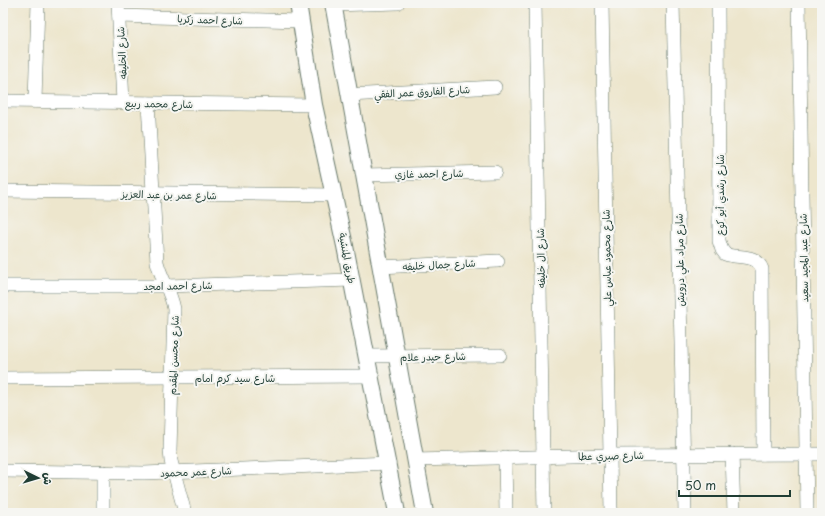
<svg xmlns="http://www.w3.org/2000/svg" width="825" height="516" font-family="'Playpen Sans','Playpen Sans Arabic',sans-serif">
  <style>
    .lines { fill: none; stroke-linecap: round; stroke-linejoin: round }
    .minor-casing { stroke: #67786a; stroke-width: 14 }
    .tertiary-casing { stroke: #67786a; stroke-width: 18 }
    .minor { stroke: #fff; stroke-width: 13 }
    .tertiary { stroke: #fff; stroke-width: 16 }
    .labels { text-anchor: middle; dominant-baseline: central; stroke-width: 4; stroke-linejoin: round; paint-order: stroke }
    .street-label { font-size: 10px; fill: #1f3d34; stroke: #f6f6f2 }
  </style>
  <rect width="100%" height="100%" fill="#f6f6f2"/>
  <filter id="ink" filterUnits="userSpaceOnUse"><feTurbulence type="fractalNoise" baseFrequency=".025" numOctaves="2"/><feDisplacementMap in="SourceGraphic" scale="8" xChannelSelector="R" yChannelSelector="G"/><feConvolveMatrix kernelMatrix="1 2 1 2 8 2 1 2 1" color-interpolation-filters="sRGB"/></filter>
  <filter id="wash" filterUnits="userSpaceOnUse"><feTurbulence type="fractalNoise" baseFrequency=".012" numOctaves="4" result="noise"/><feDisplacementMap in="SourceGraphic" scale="16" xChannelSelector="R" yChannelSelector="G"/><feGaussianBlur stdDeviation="0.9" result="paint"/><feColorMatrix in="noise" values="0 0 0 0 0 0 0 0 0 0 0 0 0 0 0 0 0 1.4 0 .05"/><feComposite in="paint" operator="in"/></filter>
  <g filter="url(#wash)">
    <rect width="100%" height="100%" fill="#ede6cd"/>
  </g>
  <g filter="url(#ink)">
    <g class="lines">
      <defs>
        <g id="minor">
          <polyline points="118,3 123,102"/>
          <polyline points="535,3 544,513"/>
          <polyline points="602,3 611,513"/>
          <polyline points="673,3 685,513"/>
          <path d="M 718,3 L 719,241 L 722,250 L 725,254 C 738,259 756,253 762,269 L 763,454"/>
          <polyline points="799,3 807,513"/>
          <polyline points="333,5 398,3"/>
          <polyline points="119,16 300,21"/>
          <polyline points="349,95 495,87"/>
          <polyline points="3,101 314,105"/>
          <polyline points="35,101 38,3"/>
          <path d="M 148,103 L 157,262 C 161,278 171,292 174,309 L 170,450 L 171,461 L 185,513"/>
          <polyline points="364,175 495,172"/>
          <polyline points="3,191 335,195"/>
          <polyline points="380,267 498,261"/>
          <polyline points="3,286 166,286 352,280"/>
          <polyline points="367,356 500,355"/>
          <polyline points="3,378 372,376"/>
          <polyline points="732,454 734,513"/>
          <polyline points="505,457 506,513"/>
          <polyline points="415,460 610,455 822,454"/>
          <polyline points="3,471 144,473 389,463"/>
          <polyline points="103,513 103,472"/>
        </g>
        <g id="tertiary">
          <polyline points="298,3 314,105 345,246 397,513"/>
          <polyline points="333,3 425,513"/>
        </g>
      </defs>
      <!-- minor casing -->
      <use href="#minor" class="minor-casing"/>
      <!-- tertiary casing -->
      <use href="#tertiary" class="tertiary-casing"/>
      <!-- minor -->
      <use href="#minor" class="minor"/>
      <!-- tertiary -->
      <use href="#tertiary" class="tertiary"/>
    </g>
  </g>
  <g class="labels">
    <!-- street labels -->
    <g class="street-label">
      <text transform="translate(210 19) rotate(2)">شارع احمد زكريا</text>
      <text transform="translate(121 53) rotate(-93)">شارع الخليفه</text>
      <text transform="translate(422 91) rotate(-3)">شارع الفاروق عمر الفقي</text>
      <text transform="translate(159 103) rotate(1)">شارع محمد ربيع</text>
      <text transform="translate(429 173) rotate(-1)">شارع احمد غازي</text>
      <text transform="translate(169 194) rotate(1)">شارع عمر بن عبد العزيز</text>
      <text transform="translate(719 195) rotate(-90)">شارع رشدي أبو كوع</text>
      <text transform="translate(348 258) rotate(79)">طريق المنشية</text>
      <text transform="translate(540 258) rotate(-91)">شارع ال خليفه</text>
      <text transform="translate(606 258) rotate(-91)">شارع محمود عباس علي</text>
      <text transform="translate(803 258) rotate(-91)">شارع عبد المجيد سعيد</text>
      <text transform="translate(679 260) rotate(-91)">شارع مراد علي درويش</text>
      <text transform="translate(439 264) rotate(-3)">شارع جمال خليفه</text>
      <text transform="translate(178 285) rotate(-1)">شارع احمد امجد</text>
      <text transform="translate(173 355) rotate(-88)">شارع محسن المقدم</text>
      <text transform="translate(433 356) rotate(-1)">شارع حيدر علام</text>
      <text x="235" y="377">شارع سيد كرم امام</text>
      <text transform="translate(611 455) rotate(-1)">شارع صبري عطا</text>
      <text transform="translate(196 471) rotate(-2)">شارع عمر محمود</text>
    </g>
  </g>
  <!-- margin -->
  <rect width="825" height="516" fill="none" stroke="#f6f6f2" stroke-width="16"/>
  <!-- north arrow -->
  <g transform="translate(38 478) rotate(95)" stroke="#f6f6f2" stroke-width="3" paint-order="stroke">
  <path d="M0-3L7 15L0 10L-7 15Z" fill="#1f3d34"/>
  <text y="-6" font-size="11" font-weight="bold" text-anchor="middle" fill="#1f3d34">ش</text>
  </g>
  <!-- scale -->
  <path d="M679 490v6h111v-6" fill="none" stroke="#1f3d34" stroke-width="2"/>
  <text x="685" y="490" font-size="12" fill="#1f3d34" stroke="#f6f6f2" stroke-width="3" paint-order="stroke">50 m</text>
</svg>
